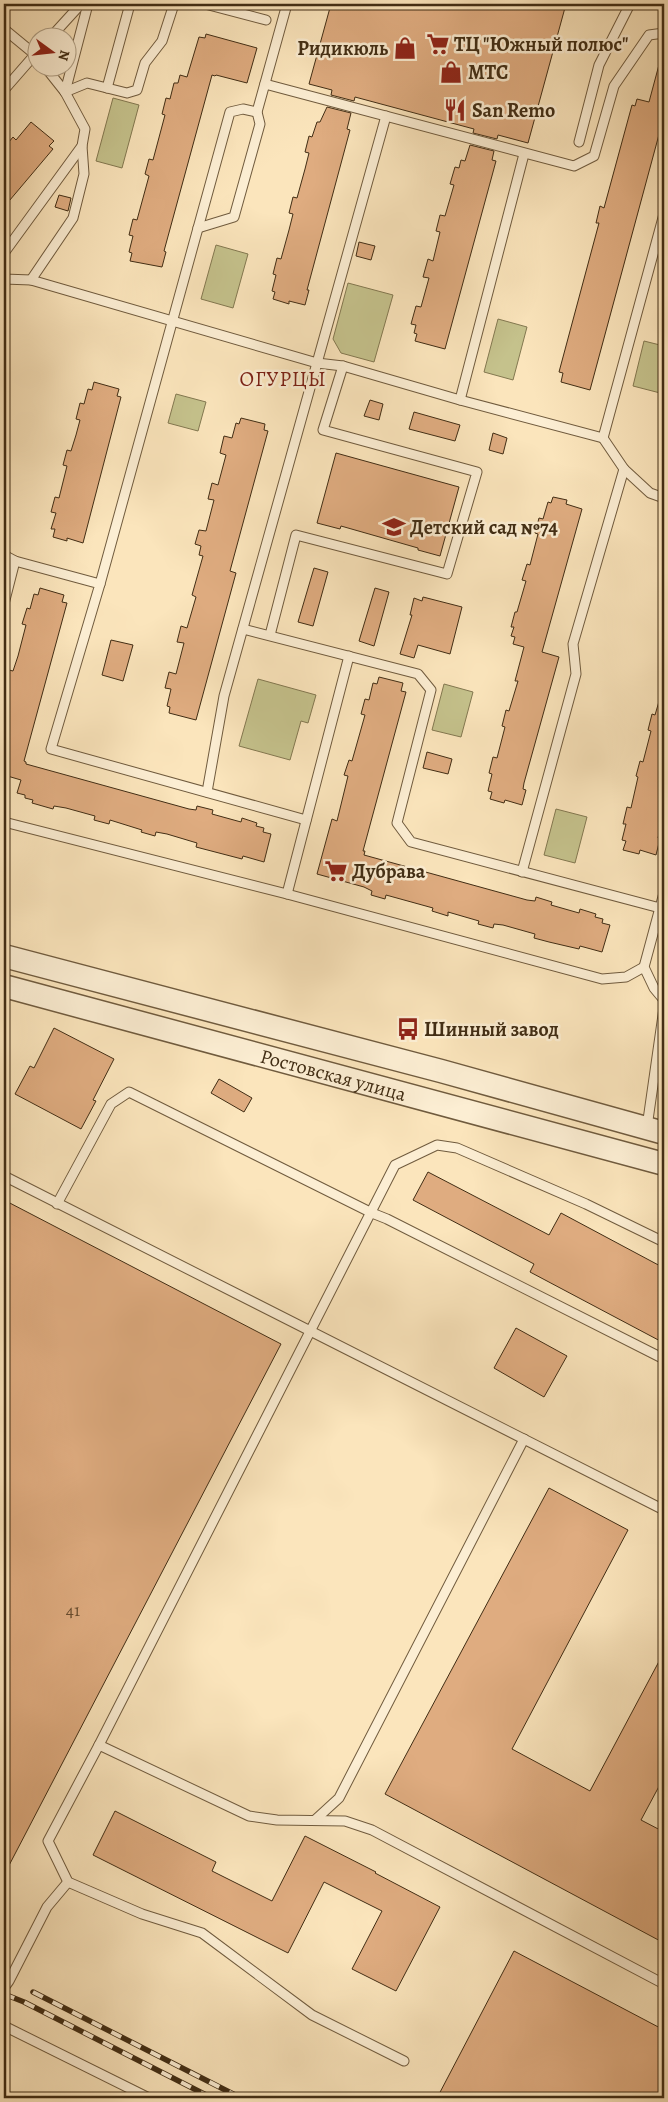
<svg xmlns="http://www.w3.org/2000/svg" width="668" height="2102" font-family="Alegreya,serif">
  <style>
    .green { fill: #c5c28c; stroke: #837850 }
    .building { fill: #dfac80; stroke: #412d14 }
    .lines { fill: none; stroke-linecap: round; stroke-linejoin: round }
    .service-casing { stroke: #705b3e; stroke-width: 11 }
    .tertiary-casing { stroke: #705b3e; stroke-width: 25 }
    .service { stroke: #fceed3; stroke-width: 9 }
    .tertiary { stroke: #fceed3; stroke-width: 22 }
    .rail-casing { stroke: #412d14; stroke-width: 5.5 }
    .rail { stroke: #fceed3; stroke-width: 4; stroke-dasharray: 11; stroke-linecap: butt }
    .labels { text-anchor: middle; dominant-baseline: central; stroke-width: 5; stroke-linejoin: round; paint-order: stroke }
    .number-label { font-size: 18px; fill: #684d2f }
    .poi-label { font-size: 20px; font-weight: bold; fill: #412d14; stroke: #fceed3; text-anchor: start }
    .street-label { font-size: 20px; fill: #412d14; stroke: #fceed3 }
    .neighbourhood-label { font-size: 21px; letter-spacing: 1px; fill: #7a1f14; stroke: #fceed3 }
  </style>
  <rect width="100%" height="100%" fill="#fbe5bc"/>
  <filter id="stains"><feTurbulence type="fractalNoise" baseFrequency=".004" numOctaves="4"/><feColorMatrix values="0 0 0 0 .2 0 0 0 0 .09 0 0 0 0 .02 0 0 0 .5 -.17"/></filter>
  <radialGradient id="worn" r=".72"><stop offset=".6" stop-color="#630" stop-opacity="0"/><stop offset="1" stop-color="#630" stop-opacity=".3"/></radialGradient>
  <!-- green -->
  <g class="green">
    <polygon points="113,98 139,105 122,168 96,161"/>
    <polygon points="216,245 248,254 233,308 201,299"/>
    <polygon points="348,283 393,295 374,362 341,353 333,339"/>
    <polygon points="498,319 527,327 513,380 484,372"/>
    <polygon points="644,341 664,346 664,394 633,386"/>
    <polygon points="176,394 206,402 198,431 168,423"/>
    <polygon points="258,679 316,695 308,723 301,721 290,760 239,746"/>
    <polygon points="444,684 473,692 461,737 432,730"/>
    <polygon points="556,809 587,817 575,863 544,855"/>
  </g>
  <!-- building -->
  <g class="building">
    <polygon points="331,4 566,4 528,143 498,135 497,139 473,133 474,129 355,97 354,101 331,95 332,90 309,84"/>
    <polygon points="206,34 257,48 247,83 216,75 215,76 212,75 164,251 166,252 162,267 130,261 132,253 129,252 133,236 129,235 133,219 137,220 149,176 145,174 149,159 153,160 165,115 162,114 166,98 170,99 174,83 178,83 180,75 187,77 199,37 205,38"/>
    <polygon points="660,61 664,61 664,116 590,390 561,382 563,373 559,372 599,223 596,223 600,206 604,208 632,105 635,106 637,99 649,102"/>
    <polygon points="327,107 351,113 347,129 350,130 307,290 309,290 305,305 289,301 289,304 273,299 275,292 272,291 276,275 273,274 277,258 281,259 289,230 293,214 289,213 293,197 297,198 305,169 309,153 305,152 309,136 312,137 317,122 320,122"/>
    <polygon points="31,122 54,141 49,146 53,149 4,207 4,148 13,137 16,140"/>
    <polygon points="470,145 494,151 492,160 496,161 445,349 415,341 417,334 414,333 416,325 411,324 416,306 421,307 429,278 423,277 428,259 433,261 440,232 436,231 440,215 445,216 454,185 450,184 455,167 459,168 461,160 465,161"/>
    <polygon points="59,195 71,198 68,211 55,207"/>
    <polygon points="359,242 375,246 371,260 356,256"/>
    <polygon points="94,382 119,389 117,396 121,397 83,543 67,538 67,541 53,537 55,529 51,529 56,513 51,512 55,497 59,498 67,466 63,465 67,450 71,451 76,435 80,420 76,419 80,403 84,404 88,389 92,390"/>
    <polygon points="370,400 383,404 379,420 364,416"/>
    <polygon points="414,412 460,425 455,441 409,429"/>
    <polygon points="241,418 265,424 264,430 268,431 230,571 236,573 196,720 169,713 170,707 167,706 171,689 165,688 169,672 176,674 184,643 177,642 181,626 187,628 196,597 192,595 203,556 199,555 201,546 195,544 199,530 206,531 214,500 208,499 212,483 218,485 226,455 220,453 224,436 232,438 236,423 239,424"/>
    <polygon points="493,433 507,438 503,454 489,450"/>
    <polygon points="336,453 459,487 440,556 418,550 418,548 341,526 340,529 317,523"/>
    <polygon points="553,497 567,500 566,504 582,509 542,652 559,657 524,783 523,789 526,790 522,805 505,800 504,803 490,799 492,792 488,791 492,774 489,773 493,757 497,758 505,727 502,726 506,710 509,711 518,681 515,681 524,647 513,644 515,637 511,636 514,627 511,627 515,612 517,612 526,581 522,580 527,564 530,565 538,534 535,533 539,518 543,519 548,502 551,503"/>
    <polygon points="314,568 328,572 313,626 298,622"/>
    <polygon points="40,588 64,595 62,602 67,603 24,761 26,762 26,764 189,809 196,810 197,806 213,810 212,814 241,822 242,818 257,823 256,826 264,828 263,832 271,834 264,862 243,856 242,859 196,847 197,843 167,834 156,832 155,836 141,832 142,830 110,820 109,824 94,820 95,816 66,808 54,806 53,809 32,803 33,800 25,798 25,795 17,793 21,780 4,775 4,705 9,687 5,686 9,670 13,671 18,656 26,625 22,624 27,608 30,609 34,594 38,595"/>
    <polygon points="375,588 389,592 374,646 359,641"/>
    <polygon points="423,597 462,607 450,654 418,645 414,658 400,654 412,615 410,615 414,598 422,601"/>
    <polygon points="111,640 133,645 123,681 102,675"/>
    <polygon points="379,677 403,683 401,691 406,692 363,851 365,851 364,855 527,900 535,901 536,897 552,902 551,905 579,913 580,909 596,914 595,917 603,919 602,923 610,925 602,952 580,946 579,949 549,942 534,938 535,934 503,925 494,924 493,928 478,924 479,921 448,912 448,916 432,911 433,908 386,895 385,899 371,895 372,891 364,887 317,874 332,819 337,821 348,776 344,775 349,760 352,761 365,715 361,714 365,699 369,700 373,683 377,684"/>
    <polygon points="660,698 664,698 664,813 658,838 660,839 656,855 640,850 639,854 623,850 626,841 622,840 626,824 623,824 627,807 631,808 638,777 636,776 640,761 643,762 651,731 648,730 652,714 655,715"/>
    <polygon points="427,752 452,759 448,774 423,768"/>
    <polygon points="54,1028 114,1059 93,1100 96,1101 81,1129 15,1094 30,1066 34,1068"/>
    <polygon points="219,1079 252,1098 244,1112 211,1093"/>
    <polygon points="428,1172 549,1235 561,1213 664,1268 664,1343 530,1272 534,1264 413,1200"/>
    <polygon points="4,1200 281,1344 4,1875"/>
    <polygon points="516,1328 567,1356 544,1397 494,1368"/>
    <polygon points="549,1488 628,1530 512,1749 590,1791 664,1652 664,1777 641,1820 664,1832 664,1943 385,1794"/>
    <polygon points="115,1811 216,1862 212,1871 272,1901 305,1836 376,1872 375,1873 440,1907 396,1991 352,1969 382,1911 324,1882 288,1953 93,1855"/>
    <polygon points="514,1951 664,2030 664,2098 437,2098"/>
  </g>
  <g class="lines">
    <defs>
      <g id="service">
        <polyline points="205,4 266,20"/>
        <polyline points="4,29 38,57"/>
        <polyline points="50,38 81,4"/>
        <polyline points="265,84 574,166 594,156 614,86 649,35 664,33"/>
        <polyline points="107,88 130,4"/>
        <polyline points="4,90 38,51"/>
        <polyline points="65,92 87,83 127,93 137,90 145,63 162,41 174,4"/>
        <polyline points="65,92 88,4"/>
        <polyline points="579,142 599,65 630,4"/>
        <polyline points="198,228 234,217 260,124 257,112 287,4"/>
        <polyline points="4,253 82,146 85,129 65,92 46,68"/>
        <polyline points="4,279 31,280 317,363 343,366 460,400 603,438"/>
        <polyline points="31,280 73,218 84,174 82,146"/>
        <polyline points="460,400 524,154"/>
        <polyline points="624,469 603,438 664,214"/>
        <polyline points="4,555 15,561"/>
        <polyline points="100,584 230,112 243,109 257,112"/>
        <polyline points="4,604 15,561 100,584 51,749 306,820"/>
        <polyline points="243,629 418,674 431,690 397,823 411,842 660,908"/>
        <polyline points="270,635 296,535 447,574 477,472 323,430 343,366"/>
        <polyline points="207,792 224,696 386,116"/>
        <polyline points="4,822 287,894 602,979 626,977 644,967"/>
        <polyline points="522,872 576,674 573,644 624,469 650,493 664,498"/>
        <polyline points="664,893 644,967 654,988 664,1000"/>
        <polyline points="287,894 349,656"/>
        <polyline points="647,1127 664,1008"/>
        <polyline points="4,1176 664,1510"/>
        <polyline points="57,1204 111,1104 129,1092 372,1213 387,1219 664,1359"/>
        <polyline points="99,1745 249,1816 277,1820 345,1821 372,1830 664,1984"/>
        <polyline points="315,1820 339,1798 524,1439"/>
        <polyline points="4,1988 9,1981 47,1907 68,1882"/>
        <polyline points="4,2026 149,2098"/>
        <polyline points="404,2061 312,2015 202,1933 142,1914 68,1882 48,1841 99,1745 395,1165 437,1145 457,1148 586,1204 664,1242"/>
      </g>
      <g id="tertiary">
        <polyline points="4,956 441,1071 664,1133"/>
        <path id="s1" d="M 4,986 L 664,1164"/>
      </g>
    </defs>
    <!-- service casing -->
    <use href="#service" class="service-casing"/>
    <!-- tertiary casing -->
    <use href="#tertiary" class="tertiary-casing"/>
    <!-- service -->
    <use href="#service" class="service"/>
    <!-- tertiary -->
    <use href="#tertiary" class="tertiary"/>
    <defs>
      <g id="rail">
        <polyline points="33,1992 241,2098"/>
        <polyline points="4,1994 24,2002 212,2098"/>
      </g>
    </defs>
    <!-- rail casing -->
    <use href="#rail" class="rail-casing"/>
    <!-- rail -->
    <use href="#rail" class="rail"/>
  </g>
  <!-- icons -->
  <defs>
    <symbol id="supermarket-bare" viewBox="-9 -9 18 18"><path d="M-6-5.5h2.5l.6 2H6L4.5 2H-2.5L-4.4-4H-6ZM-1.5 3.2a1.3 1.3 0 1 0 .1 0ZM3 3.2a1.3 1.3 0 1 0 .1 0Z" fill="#8f2418" stroke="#fceed3" stroke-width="2.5" paint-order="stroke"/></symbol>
    <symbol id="shop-bare" viewBox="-9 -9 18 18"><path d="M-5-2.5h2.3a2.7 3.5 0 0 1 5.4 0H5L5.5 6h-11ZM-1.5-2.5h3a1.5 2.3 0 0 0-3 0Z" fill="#8f2418" stroke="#fceed3" stroke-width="2.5" paint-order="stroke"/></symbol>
    <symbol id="restaurant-bare" viewBox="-9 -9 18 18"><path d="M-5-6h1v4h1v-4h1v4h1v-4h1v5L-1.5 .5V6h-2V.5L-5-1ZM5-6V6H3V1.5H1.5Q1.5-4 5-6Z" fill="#8f2418" stroke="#fceed3" stroke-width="2.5" paint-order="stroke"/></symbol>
    <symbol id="school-bare" viewBox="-9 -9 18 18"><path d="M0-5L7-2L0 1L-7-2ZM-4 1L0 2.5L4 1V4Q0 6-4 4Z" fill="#8f2418" stroke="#fceed3" stroke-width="2.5" paint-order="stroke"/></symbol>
    <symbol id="bus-bare" viewBox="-9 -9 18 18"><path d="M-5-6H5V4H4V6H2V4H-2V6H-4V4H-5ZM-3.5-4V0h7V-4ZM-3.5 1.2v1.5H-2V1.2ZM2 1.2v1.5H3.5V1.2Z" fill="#8f2418" stroke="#fceed3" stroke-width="2.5" paint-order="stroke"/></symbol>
  </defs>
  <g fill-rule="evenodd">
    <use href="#supermarket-bare" x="422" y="28" width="32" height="32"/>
    <use href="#shop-bare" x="389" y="32" width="32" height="32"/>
    <use href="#shop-bare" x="435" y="56" width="32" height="32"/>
    <use href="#restaurant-bare" x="439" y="94" width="32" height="32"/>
    <use href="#school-bare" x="378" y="511" width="32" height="32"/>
    <use href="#supermarket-bare" x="320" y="855" width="32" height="32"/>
    <use href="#bus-bare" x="392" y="1013" width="32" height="32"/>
  </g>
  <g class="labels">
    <!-- number labels -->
    <g class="number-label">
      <text x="73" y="1610">41</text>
    </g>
    <!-- poi labels -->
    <g class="poi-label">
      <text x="454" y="44">ТЦ "Южный полюс"</text>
      <text x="388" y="48" text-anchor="end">Ридикюль</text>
      <text x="468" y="72">МТС</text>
      <text x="472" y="110">San Remo</text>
      <text x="410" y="527">Детский сад №74</text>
      <text x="352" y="871">Дубрава</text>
      <text x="424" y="1029">Шинный завод</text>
    </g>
    <!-- street labels -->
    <g class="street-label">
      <text stroke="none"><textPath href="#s1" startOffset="341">Ростовская улица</textPath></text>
    </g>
    <!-- neighbourhood labels -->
    <g class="neighbourhood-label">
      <text x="283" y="379">ОГУРЦЫ</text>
    </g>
  </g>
  <!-- margin -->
  <rect width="668" height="2102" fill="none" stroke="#fbe5bc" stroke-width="20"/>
  <rect x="5" y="5" width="658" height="2092" fill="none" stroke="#412d14" stroke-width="2.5"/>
  <rect x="10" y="10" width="648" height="2082" fill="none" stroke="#412d14"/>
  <!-- north arrow -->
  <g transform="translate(52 52) rotate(105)"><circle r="24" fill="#fceed3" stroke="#b1a187"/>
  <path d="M0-4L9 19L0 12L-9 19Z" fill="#8f2418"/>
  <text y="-8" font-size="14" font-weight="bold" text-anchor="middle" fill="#412d14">N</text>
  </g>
  <rect width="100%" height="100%" filter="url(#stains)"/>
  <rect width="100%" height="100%" fill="url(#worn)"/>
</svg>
